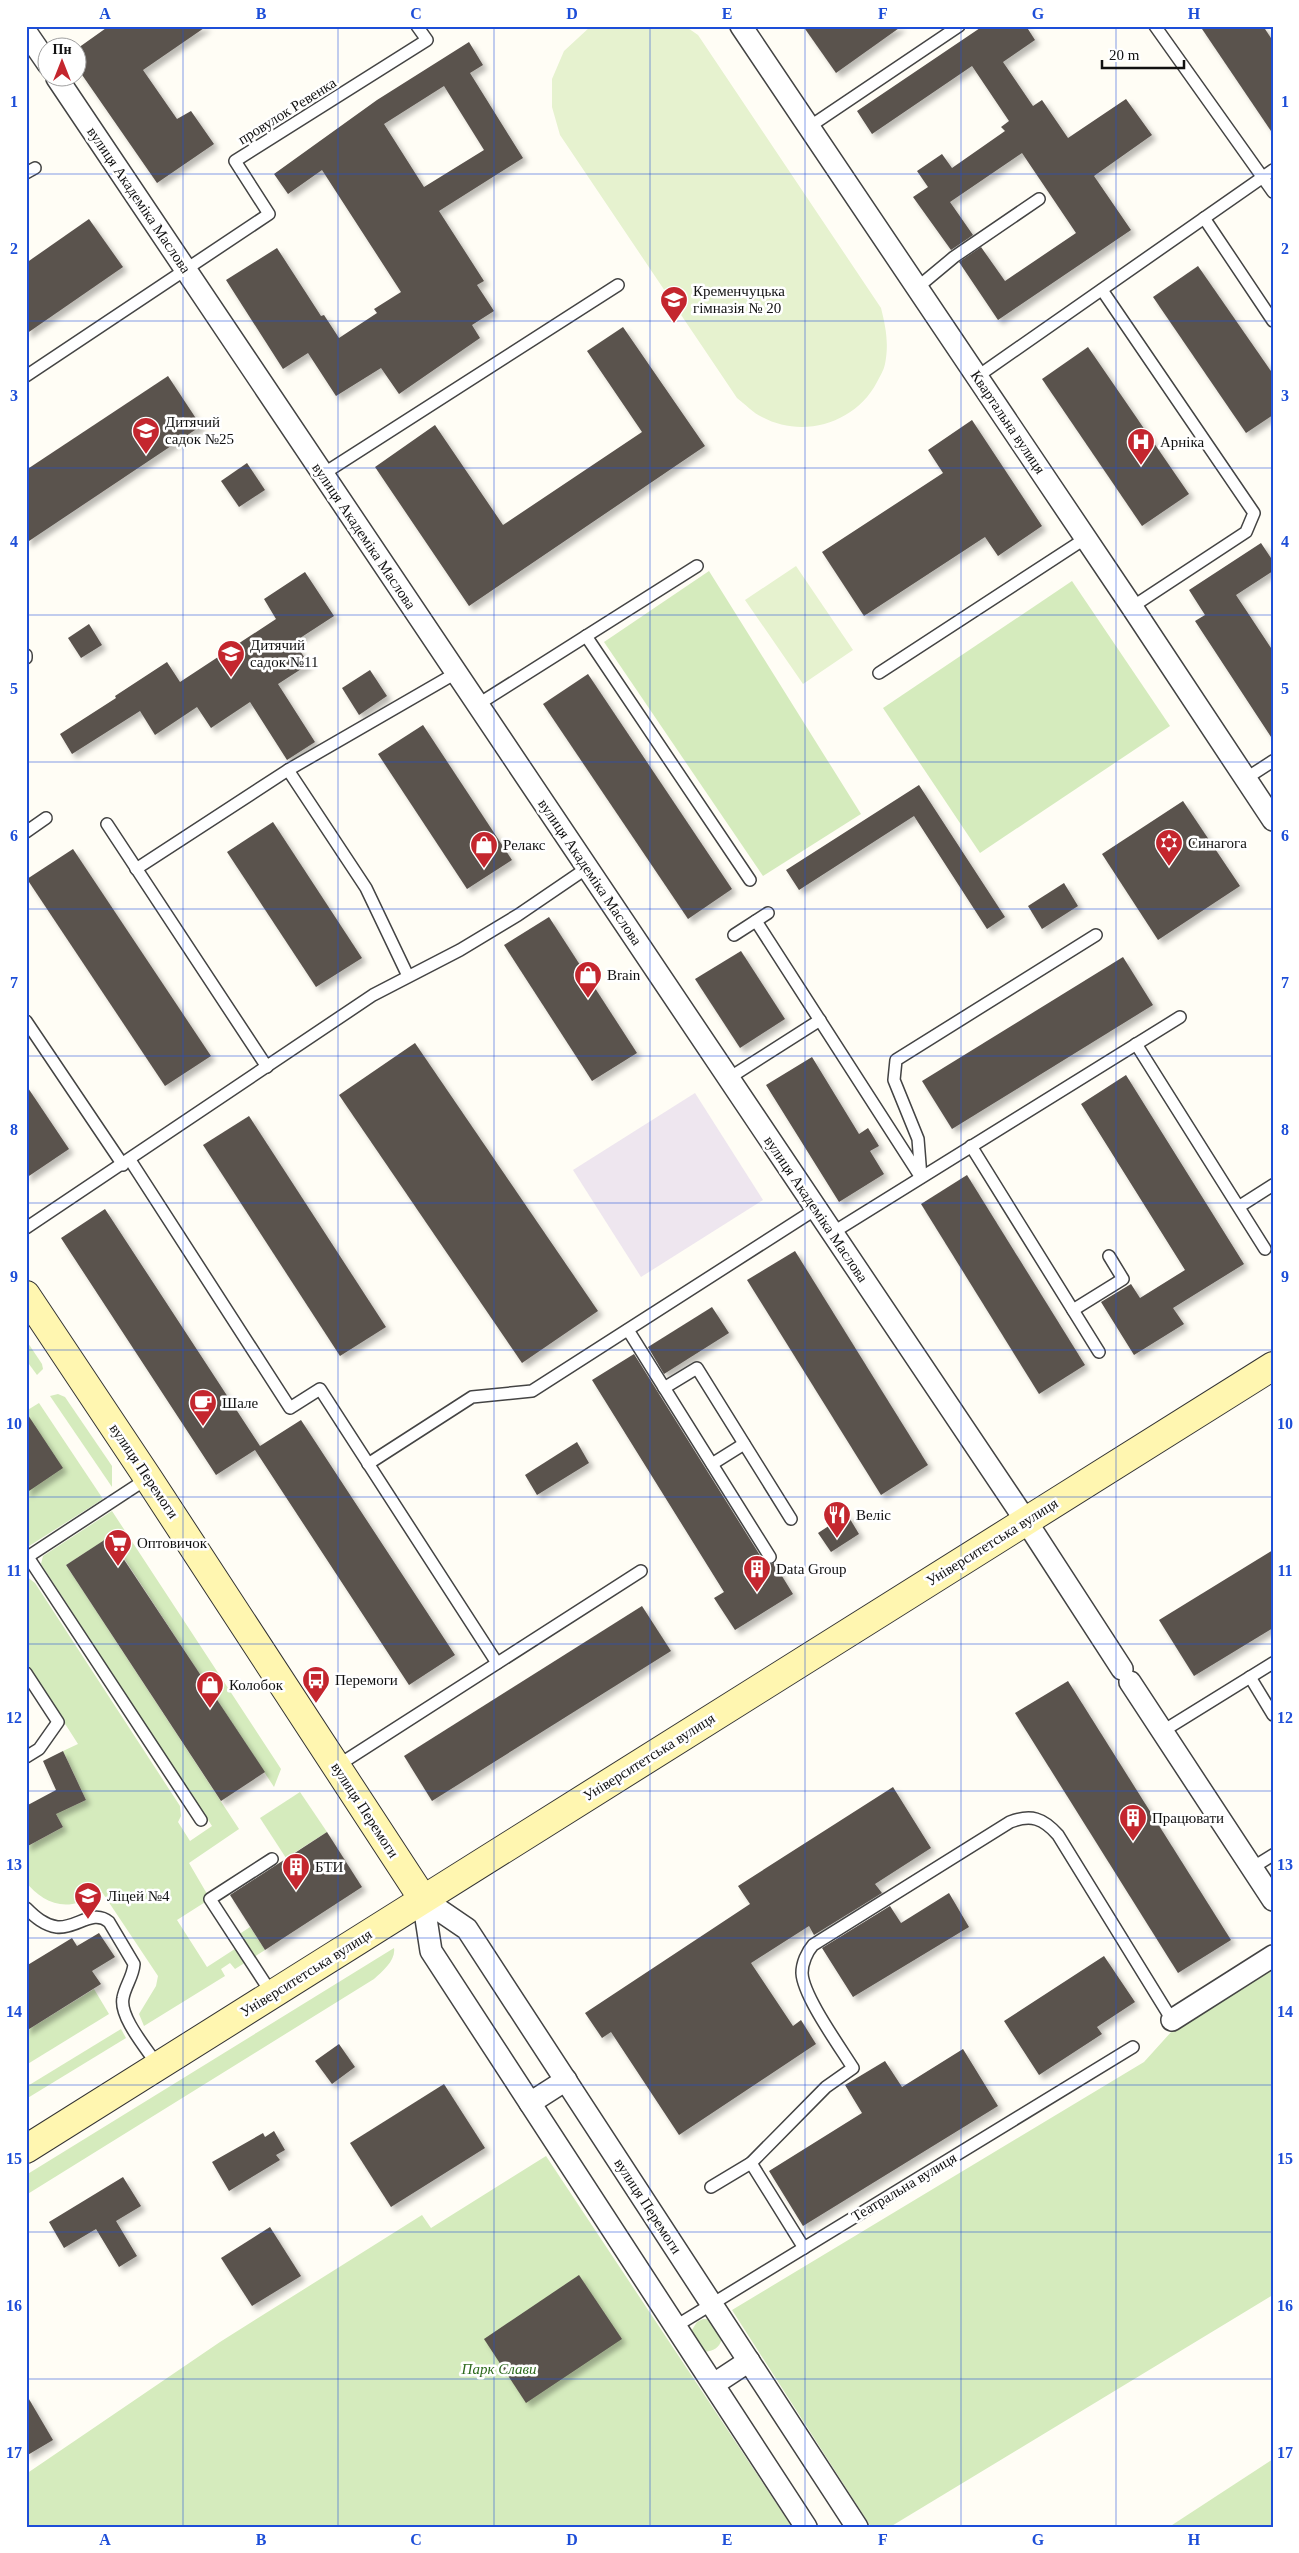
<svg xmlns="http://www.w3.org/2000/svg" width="1299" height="2553" font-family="Georgia,serif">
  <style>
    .industrial { fill: #eee6ef }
    .green { fill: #d5ebbd }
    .pitch { fill: #e6f2cf }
    .building { fill: #5a524d; fill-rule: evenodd; filter: url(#shadow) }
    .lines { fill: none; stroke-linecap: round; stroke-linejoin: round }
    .lane-casing { stroke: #444; stroke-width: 14 }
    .street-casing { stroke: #444; stroke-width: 24 }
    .secondary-casing { stroke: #333; stroke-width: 30 }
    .lane { stroke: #fff; stroke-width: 11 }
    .street { stroke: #fff; stroke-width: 21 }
    .secondary { stroke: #fff6b0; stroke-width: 28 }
    .grid { fill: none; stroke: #1d4ed8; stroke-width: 1; stroke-opacity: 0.55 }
    .labels { text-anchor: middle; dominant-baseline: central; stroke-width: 5; stroke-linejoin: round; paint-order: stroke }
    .street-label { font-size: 15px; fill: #111; stroke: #fff }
    .poi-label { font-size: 15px; fill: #111; stroke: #fff; text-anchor: start }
    .park-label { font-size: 15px; font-style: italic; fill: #2f6b1f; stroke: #fff }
    .neatline { fill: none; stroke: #1d4ed8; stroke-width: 2 }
    .grid-label { font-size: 16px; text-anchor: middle; font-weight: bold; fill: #1d4ed8 }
  </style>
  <defs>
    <filter id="shadow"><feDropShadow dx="4.5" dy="4.5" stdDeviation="2.5" flood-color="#0004"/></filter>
  </defs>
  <rect width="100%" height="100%" fill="#fffdf5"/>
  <!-- industrial -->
  <polygon class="industrial" points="695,1093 763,1200 641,1277 573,1170"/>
  <!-- green -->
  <g class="green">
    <polygon points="709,571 861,814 763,876 604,642"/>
    <polygon points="1072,581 1170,726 980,853 883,708"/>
    <polygon points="26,1340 42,1364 43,1369 37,1375 26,1360"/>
    <polygon points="58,1394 65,1397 112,1466 112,1487 50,1396"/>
    <polygon points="39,1403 103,1499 26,1548 26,1411"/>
    <path d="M 112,1511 L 281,1769 L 274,1787 L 110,1537 L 66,1565 L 239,1829 L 189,1863 L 210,1899 L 177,1920 L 207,1967 L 241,1945 L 235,1937 L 250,1927 L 265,1950 L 235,1969 L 230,1963 L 221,1969 L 225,1976 L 144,2026 L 139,2014 L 156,1986 L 158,1976 L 100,1889 C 93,1893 87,1899 79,1902 C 59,1910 38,1898 26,1882 L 26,1847 L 63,1827 L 46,1796 L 66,1809 L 86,1800 L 63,1751 L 78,1744 L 26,1663 L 26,1576 L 35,1583 L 180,1806 L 181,1816 L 178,1822 L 190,1841 L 212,1826 L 41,1564 L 43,1556 Z"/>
    <polygon points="300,1792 327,1832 286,1858 260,1818"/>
    <path d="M 394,1948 C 396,1960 383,1971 374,1979 L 26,2195 L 26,2175 Z"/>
    <polygon points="1273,1968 1273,2295 890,2527 871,2527 732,2310 1144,2062 1172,2031"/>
    <polygon points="94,1989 109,2014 26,2065 26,2031"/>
    <polygon points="121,2029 126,2038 26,2099 26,2087"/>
    <polygon points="546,2156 792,2527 26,2527 26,2474 220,2342 422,2215 431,2228"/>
    <path d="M 703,2319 L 710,2319 L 722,2339 C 719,2348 714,2351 704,2352 L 690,2333 L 697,2322 Z"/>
    <polygon points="1273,2459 1273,2527 1169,2527"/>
  </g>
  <!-- pitch -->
  <g class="pitch">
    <path d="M 591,26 L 685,26 L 698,35 L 881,308 C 886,328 889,344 885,364 C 884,370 880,376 877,382 C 856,423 803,439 762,417 C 753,413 745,404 737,398 L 560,135 L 552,107 L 552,79 L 564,51 Z"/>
    <polygon points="796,566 853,650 803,684 745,600"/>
  </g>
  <!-- building -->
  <g class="building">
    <polygon points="109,26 207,26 143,70 177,119 191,111 214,144 157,183 78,69 78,48"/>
    <polygon points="803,26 902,26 836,73"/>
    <polygon points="983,26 1026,26 1035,40 1003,62 1033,106 1042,100 1068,138 1126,99 1152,135 1094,176 1131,230 998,320 959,262 981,247 1005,281 1076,233 1022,153 950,202 973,235 951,250 913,197 928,187 917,171 942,154 952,168 1005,131 1001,127 1009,121 972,66 872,134 857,111"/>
    <polygon points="1200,26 1263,26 1273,41 1273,134"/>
    <path d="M 469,42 L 483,65 L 470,73 L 523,158 L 439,211 L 484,281 L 477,285 L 494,311 L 472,325 L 480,338 L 399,394 L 381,368 L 336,396 L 308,353 L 283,369 L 226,280 L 277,248 L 321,316 L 324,315 L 339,338 L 377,313 L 374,309 L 401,292 L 322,170 L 288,194 L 274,174 L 377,100 ZM 444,86 L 484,150 L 424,187 L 384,124 Z"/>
    <polygon points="89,219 123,267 26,334 26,263"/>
    <polygon points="1198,266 1273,374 1273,415 1246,433 1153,297"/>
    <polygon points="623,327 705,446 469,606 375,467 435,425 503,525 642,432 587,351"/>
    <polygon points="1088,347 1189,494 1142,526 1042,379"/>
    <polygon points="168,376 201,426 26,543 26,470"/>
    <polygon points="972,420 1042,526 998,556 985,537 864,616 822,552 943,473 928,450"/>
    <polygon points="247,463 265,490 239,507 221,481"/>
    <polygon points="1261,543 1273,561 1273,571 1236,595 1273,651 1273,740 1195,621 1205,615 1189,590"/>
    <polygon points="305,572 334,616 294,642 309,664 278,684 315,742 287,760 250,702 211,728 197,707 155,735 140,711 72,754 60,734 116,698 115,696 167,662 180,682 276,619 264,599"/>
    <polygon points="89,624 102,645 81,658 68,638"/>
    <polygon points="370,670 387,696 359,715 342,688"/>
    <polygon points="588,674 732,889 688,919 543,704"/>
    <polygon points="423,725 512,860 467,889 378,754"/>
    <polygon points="919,785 1005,917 987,929 914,816 799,890 786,870"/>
    <polygon points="1183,801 1240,886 1158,940 1102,854"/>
    <polygon points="273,822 362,958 316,987 227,852"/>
    <polygon points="73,849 211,1056 165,1086 27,879"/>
    <polygon points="1064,883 1078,906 1042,929 1028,906"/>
    <polygon points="549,917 637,1053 592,1081 504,945"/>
    <polygon points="741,951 785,1019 740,1048 695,979"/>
    <polygon points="1123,957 1153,1005 952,1129 922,1081"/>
    <polygon points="415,1043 598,1311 522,1363 339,1095"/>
    <polygon points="812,1057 859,1134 868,1128 879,1146 870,1151 884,1174 839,1202 766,1085"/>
    <polygon points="1126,1075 1244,1264 1173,1308 1184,1324 1134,1355 1101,1302 1131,1284 1140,1298 1185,1270 1081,1104"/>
    <polygon points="26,1085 69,1149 26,1178"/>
    <polygon points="249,1116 386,1327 340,1356 203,1145"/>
    <polygon points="967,1175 1085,1365 1039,1394 921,1204"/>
    <polygon points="105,1209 260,1446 301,1420 455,1655 409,1685 255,1450 216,1475 61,1238"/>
    <polygon points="795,1251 928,1465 881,1495 747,1280"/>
    <polygon points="712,1307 729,1333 664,1374 648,1347"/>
    <polygon points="634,1354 766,1565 774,1563 793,1594 735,1630 714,1598 724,1592 592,1380"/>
    <polygon points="26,1412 63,1468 26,1493"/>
    <polygon points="577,1442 589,1463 537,1495 525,1475"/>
    <polygon points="847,1514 859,1534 831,1552 818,1533"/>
    <polygon points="109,1537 265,1772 221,1801 66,1565"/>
    <polygon points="1273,1550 1273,1628 1194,1676 1159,1620"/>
    <polygon points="642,1606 671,1651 432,1801 404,1756"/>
    <polygon points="1068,1681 1231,1940 1178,1973 1015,1713"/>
    <polygon points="63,1751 86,1800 56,1814 63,1827 26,1847 26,1806 56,1790 43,1761"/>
    <polygon points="893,1787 931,1848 875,1884 882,1893 814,1935 809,1926 751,1963 793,2026 801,2020 816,2044 679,2135 611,2032 602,2038 585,2013 750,1904 738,1886"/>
    <polygon points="327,1832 362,1887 265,1950 230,1895"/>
    <polygon points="949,1893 969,1927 853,1997 822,1948 890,1906 901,1923"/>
    <polygon points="99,1933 115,1957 92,1971 101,1984 26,2031 26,1966 72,1938 77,1946"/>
    <polygon points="1104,1956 1135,2002 1097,2027 1102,2034 1039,2075 1004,2021"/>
    <polygon points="339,2044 355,2067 332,2084 315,2061"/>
    <polygon points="963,2049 998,2106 803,2226 769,2171 862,2113 845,2085 885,2061 902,2087"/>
    <polygon points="444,2084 485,2148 391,2207 350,2143"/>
    <polygon points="274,2131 285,2150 276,2155 280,2160 229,2191 212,2162 263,2133 265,2137"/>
    <polygon points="123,2177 141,2206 116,2221 137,2256 119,2267 96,2229 64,2248 49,2222"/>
    <polygon points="270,2227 301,2276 252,2306 221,2258"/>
    <polygon points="579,2275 622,2339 526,2403 484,2339"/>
    <polygon points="26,2394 53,2440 26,2456"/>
  </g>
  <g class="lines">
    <defs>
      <g id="lane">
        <polyline points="1155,26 1273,192"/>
        <polyline points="809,127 959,26"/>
        <polyline points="26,173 35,168"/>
        <polyline points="1204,218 1273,321"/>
        <polyline points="918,287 954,257 1039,199"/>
        <polyline points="1102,290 1254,513 1246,532 1132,607"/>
        <polyline points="26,376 269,214 235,161 427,40 417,26"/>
        <polyline points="978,376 1273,170"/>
        <polyline points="323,474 618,285"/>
        <polyline points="586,636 750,880"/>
        <polyline points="26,655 26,658"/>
        <polyline points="879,673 1086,538"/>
        <polyline points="477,705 697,566"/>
        <polyline points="288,770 366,888 408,976"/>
        <polyline points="1245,779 1273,761"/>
        <polyline points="107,824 267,1067"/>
        <polyline points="26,832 46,818"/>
        <polyline points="136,869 288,770 456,673"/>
        <polyline points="756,921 920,1176"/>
        <polyline points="734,935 768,913"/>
        <polyline points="26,1021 123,1165"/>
        <polyline points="1136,1044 1265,1249"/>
        <polyline points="729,1078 820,1020"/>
        <polyline points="971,1146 1099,1352"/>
        <polyline points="130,1160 290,1408 320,1389 497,1663"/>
        <polyline points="921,1177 918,1139 894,1080 896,1060 1096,935"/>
        <polyline points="1240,1206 1273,1185"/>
        <polyline points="26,1228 373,995 460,950 518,915 587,868"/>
        <polyline points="832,1233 1180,1017"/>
        <polyline points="1073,1310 1123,1279 1109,1256"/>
        <polyline points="628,1330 770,1557"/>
        <polyline points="664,1388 697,1368 791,1519"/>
        <polyline points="368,1464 472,1397 532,1391 816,1209"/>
        <polyline points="712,1464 744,1444"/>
        <polyline points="28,1557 201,1820"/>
        <polyline points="26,1558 148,1478"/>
        <polyline points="26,1673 58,1722 39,1749 26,1757"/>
        <polyline points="1250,1677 1273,1715"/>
        <polyline points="1163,1731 1273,1663"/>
        <polyline points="337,1766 641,1571"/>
        <polyline points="272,1859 210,1899 272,1994"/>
        <polyline points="1252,1868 1273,1855"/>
        <path d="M 26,1908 C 35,1917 44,1925 57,1927 C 76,1929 93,1908 109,1922 L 134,1964 C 133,1977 125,1986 123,1998 C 119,2017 147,2049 158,2066"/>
        <polyline points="751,2163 804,2248"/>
        <path d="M 711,2187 L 751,2163 L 826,2087 L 853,2068 C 840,2047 803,1996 802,1973 C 802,1963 807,1952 813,1945 L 1010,1822 C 1031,1814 1043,1818 1058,1835 L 1172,2020"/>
        <polyline points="676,2326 1133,2047"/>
      </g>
      <g id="street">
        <polyline points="741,26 1132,607 1273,820"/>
        <polyline points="26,32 48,64"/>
        <polyline points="57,78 1026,1521 1122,1669"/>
        <polyline points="1130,1682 1273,1900"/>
        <polyline points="423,1899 467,1929 857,2527"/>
        <polyline points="423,1899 431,1951 806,2527"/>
        <polyline points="1172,2020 1273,1956"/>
        <polyline points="530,2103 566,2080"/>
        <polyline points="714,2384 749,2361"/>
      </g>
      <g id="secondary">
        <polyline points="26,1295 148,1478 423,1899"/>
        <polyline points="26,2149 1273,1366"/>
      </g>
    </defs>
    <!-- lane casing -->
    <use href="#lane" class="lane-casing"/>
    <!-- street casing -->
    <use href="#street" class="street-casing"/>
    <!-- secondary casing -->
    <use href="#secondary" class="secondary-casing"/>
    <!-- lane -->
    <use href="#lane" class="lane"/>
    <!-- street -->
    <use href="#street" class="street"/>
    <!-- secondary -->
    <use href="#secondary" class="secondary"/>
  </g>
  <!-- grid -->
  <path class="grid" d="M 183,26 L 183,2527M 338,26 L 338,2527M 494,26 L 494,2527M 650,26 L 650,2527M 805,26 L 805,2527M 961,26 L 961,2527M 1116,26 L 1116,2527M 26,174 L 1273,174M 26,321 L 1273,321M 26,468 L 1273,468M 26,615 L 1273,615M 26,762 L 1273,762M 26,909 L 1273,909M 26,1056 L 1273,1056M 26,1203 L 1273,1203M 26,1350 L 1273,1350M 26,1497 L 1273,1497M 26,1644 L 1273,1644M 26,1791 L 1273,1791M 26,1938 L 1273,1938M 26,2085 L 1273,2085M 26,2232 L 1273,2232M 26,2379 L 1273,2379"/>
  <!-- icons -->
  <defs>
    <symbol id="school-pin" viewBox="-11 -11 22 30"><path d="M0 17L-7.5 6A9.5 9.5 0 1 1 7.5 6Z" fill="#c4262e" stroke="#fff"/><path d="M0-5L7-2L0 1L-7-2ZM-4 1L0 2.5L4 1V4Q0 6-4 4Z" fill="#fff"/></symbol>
    <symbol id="hospital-pin" viewBox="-11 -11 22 30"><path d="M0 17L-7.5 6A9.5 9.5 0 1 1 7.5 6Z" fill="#c4262e" stroke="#fff"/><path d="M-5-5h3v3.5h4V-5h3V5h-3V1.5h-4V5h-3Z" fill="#fff"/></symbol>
    <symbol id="synagogue-pin" viewBox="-11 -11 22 30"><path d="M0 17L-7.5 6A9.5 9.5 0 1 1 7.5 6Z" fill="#c4262e" stroke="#fff"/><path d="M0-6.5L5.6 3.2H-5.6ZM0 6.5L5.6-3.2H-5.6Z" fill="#fff"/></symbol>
    <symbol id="shop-pin" viewBox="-11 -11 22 30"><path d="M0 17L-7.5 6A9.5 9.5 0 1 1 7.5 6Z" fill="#c4262e" stroke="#fff"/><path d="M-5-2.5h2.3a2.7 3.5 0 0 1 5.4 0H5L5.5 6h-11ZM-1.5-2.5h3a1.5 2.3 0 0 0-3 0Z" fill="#fff"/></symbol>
    <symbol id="cafe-pin" viewBox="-11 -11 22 30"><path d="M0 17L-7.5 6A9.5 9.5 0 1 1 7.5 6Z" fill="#c4262e" stroke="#fff"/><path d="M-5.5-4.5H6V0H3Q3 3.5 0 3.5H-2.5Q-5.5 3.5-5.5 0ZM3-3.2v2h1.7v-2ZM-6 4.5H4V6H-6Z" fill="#fff"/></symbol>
    <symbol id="restaurant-pin" viewBox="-11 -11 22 30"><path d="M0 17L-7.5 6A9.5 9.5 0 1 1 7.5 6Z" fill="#c4262e" stroke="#fff"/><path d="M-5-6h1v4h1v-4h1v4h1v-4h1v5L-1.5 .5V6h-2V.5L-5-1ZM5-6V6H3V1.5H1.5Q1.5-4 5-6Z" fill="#fff"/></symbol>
    <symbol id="supermarket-pin" viewBox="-11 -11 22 30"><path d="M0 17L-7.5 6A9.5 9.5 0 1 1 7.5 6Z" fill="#c4262e" stroke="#fff"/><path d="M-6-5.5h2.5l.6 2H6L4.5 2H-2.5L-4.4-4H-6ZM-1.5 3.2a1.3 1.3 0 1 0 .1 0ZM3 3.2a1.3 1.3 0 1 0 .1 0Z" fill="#fff"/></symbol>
    <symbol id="building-pin" viewBox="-11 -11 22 30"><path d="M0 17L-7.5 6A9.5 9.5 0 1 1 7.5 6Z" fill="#c4262e" stroke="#fff"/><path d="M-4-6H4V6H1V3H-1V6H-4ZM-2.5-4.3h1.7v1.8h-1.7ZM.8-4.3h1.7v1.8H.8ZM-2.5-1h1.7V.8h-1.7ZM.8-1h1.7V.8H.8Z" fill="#fff"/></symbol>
    <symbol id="bus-pin" viewBox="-11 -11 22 30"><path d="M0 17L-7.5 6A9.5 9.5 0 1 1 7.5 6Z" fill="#c4262e" stroke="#fff"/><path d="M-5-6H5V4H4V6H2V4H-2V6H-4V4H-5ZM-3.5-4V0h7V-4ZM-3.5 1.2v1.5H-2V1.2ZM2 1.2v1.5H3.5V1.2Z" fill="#fff"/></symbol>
  </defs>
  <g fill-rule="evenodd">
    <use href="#school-pin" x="658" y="284" width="32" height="43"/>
    <use href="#school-pin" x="130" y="415" width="32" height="43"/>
    <use href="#hospital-pin" x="1125" y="426" width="32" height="43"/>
    <use href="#school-pin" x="215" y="638" width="32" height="43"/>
    <use href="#synagogue-pin" x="1153" y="827" width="32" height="43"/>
    <use href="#shop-pin" x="468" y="829" width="32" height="43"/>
    <use href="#shop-pin" x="572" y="959" width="32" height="43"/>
    <use href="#cafe-pin" x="187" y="1387" width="32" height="43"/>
    <use href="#restaurant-pin" x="821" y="1499" width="32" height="43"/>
    <use href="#supermarket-pin" x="102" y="1527" width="32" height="43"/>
    <use href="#building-pin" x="741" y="1553" width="32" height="43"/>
    <use href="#bus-pin" x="300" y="1664" width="32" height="43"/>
    <use href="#shop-pin" x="194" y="1669" width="32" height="43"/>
    <use href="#building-pin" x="1117" y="1802" width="32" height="43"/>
    <use href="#building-pin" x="280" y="1851" width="32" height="43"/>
    <use href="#school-pin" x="72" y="1880" width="32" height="43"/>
  </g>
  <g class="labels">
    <!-- street labels -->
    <g class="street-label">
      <text transform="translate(287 111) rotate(-32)">провулок Ревенка</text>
      <text transform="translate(139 200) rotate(56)">вулиця Академіка Маслова</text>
      <text transform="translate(1008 422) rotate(56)">Квартальна вулиця</text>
      <text transform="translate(364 536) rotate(56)">вулиця Академіка Маслова</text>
      <text transform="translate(590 872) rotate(56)">вулиця Академіка Маслова</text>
      <text transform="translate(816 1209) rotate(56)">вулиця Академіка Маслова</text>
      <text transform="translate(144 1471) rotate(56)">вулиця Перемоги</text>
      <text transform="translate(992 1542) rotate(-32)">Університетська вулиця</text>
      <text transform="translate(649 1757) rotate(-32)">Університетська вулиця</text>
      <text transform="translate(365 1810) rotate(57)">вулиця Перемоги</text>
      <text transform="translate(306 1973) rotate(-32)">Університетська вулиця</text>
      <text transform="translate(904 2187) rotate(-31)">Театральна вулиця</text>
      <text transform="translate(648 2206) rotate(57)">вулиця Перемоги</text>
    </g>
    <!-- poi labels -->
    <g class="poi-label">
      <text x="693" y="291">Кременчуцька<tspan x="693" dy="17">гімназія № 20</tspan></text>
      <text x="165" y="422">Дитячий<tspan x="165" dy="17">садок №25</tspan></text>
      <text x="1160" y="442">Арніка</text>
      <text x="250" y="645">Дитячий<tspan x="250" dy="17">садок №11</tspan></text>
      <text x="1188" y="843">Синагога</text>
      <text x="503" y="845">Релакс</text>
      <text x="607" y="975">Brain</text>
      <text x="222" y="1403">Шале</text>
      <text x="856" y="1515">Веліс</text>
      <text x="137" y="1543">Оптовичок</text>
      <text x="776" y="1569">Data Group</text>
      <text x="335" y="1680">Перемоги</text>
      <text x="229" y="1685">Колобок</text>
      <text x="1152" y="1818">Працювати</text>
      <text x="315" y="1867">БТИ</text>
      <text x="107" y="1896">Ліцей №4</text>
    </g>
    <!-- park labels -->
    <g class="park-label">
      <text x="499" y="2369">Парк Слави</text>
    </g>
  </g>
  <!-- border -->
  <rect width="1299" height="2553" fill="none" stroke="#ffffff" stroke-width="55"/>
  <!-- north arrow -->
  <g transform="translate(62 62)"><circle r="24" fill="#ffffff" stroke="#a0a0a0"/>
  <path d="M0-4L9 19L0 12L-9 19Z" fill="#c4262e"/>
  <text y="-8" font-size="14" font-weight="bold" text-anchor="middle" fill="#111111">Пн</text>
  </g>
  <!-- scale -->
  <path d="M1102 60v8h82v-8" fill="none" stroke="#111111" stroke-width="2.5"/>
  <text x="1109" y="60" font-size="15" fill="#111111" stroke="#ffffff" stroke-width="4" paint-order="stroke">20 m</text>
  <rect x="28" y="28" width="1244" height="2498" class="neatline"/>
  <g class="grid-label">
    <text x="105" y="19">A</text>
    <text x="261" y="19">B</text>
    <text x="416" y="19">C</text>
    <text x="572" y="19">D</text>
    <text x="727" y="19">E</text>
    <text x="883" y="19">F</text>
    <text x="1038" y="19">G</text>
    <text x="1194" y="19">H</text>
    <text x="14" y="107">1</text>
    <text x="1285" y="107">1</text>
    <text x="14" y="254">2</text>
    <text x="1285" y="254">2</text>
    <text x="14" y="401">3</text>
    <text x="1285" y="401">3</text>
    <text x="14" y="547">4</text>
    <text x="1285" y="547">4</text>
    <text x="14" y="694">5</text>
    <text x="1285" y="694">5</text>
    <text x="14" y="841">6</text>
    <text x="1285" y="841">6</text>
    <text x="14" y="988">7</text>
    <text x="1285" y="988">7</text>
    <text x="14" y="1135">8</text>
    <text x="1285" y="1135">8</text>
    <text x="14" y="1282">9</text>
    <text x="1285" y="1282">9</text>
    <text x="14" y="1429">10</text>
    <text x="1285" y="1429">10</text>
    <text x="14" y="1576">11</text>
    <text x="1285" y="1576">11</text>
    <text x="14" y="1723">12</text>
    <text x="1285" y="1723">12</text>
    <text x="14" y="1870">13</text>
    <text x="1285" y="1870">13</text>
    <text x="14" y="2017">14</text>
    <text x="1285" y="2017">14</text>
    <text x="14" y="2164">15</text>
    <text x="1285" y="2164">15</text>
    <text x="14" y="2311">16</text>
    <text x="1285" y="2311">16</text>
    <text x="14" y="2458">17</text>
    <text x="1285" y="2458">17</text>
    <text x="105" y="2545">A</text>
    <text x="261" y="2545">B</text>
    <text x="416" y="2545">C</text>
    <text x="572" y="2545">D</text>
    <text x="727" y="2545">E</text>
    <text x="883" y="2545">F</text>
    <text x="1038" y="2545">G</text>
    <text x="1194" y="2545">H</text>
  </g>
</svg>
